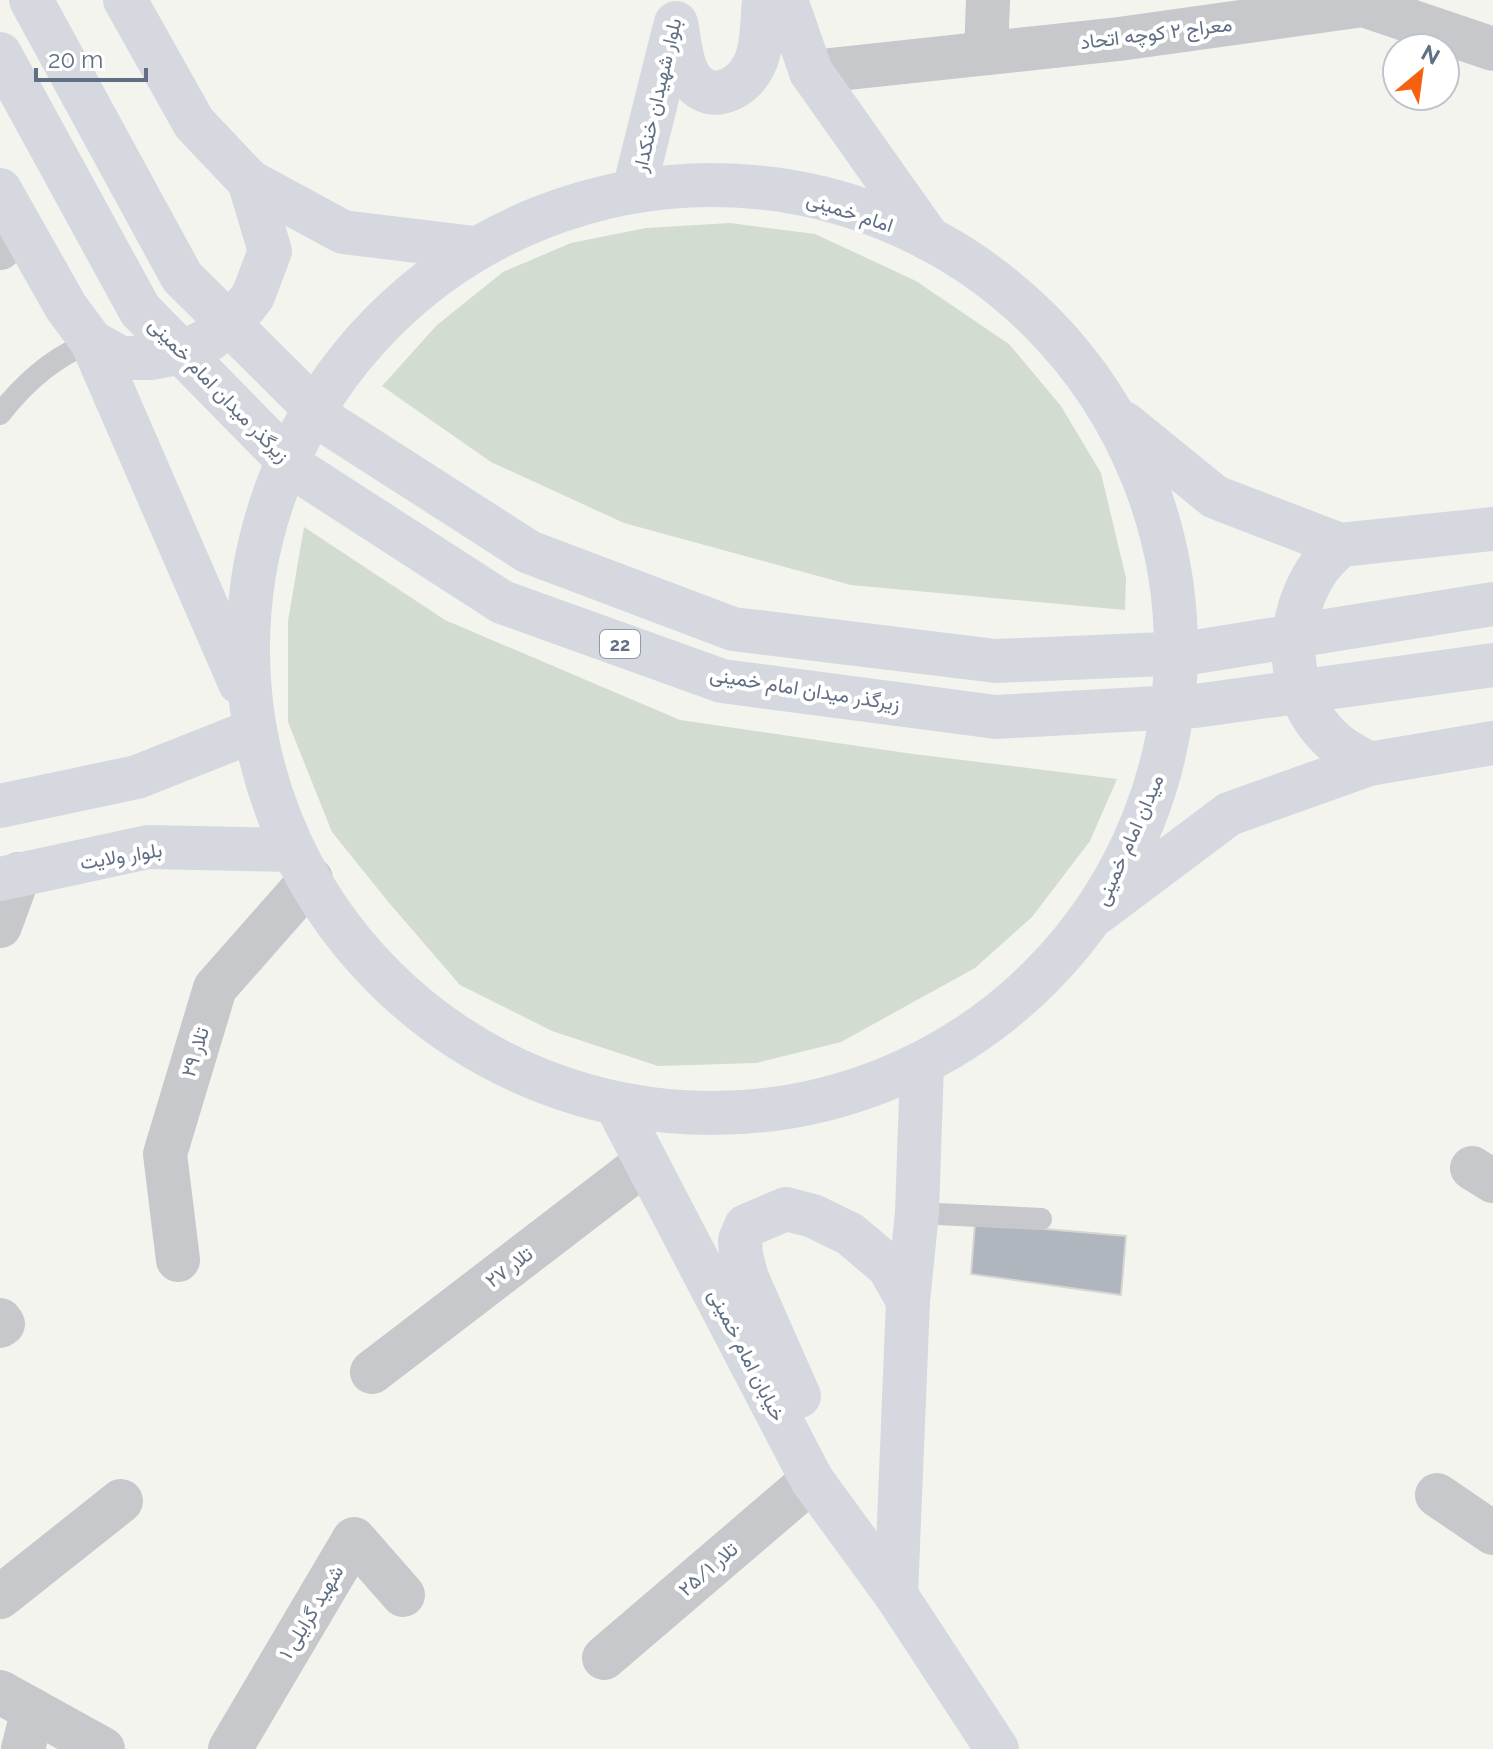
<svg xmlns="http://www.w3.org/2000/svg" width="1493" height="1749" font-family="Raleway,Vazirmatn,sans-serif">
  <style>
    .green { fill: #d3dcd0 }
    .building { fill: #b0b6bd; stroke: #d5d5d2; stroke-width: 2 }
    .lines { fill: none; stroke-linecap: round; stroke-linejoin: round }
    .lane { stroke: #c6c8cc; stroke-width: 22 }
    .street { stroke: #c6c8cc; stroke-width: 44 }
    .primary { stroke: #d5d9df; stroke-width: 44 }
    .highway { stroke: #d5d9df; stroke-width: 44 }
    .labels { text-anchor: middle; dominant-baseline: central; stroke-width: 8; stroke-linejoin: round; paint-order: stroke }
    .shield { fill: #fff; stroke: #909aa9; stroke-width: 2 }
    .shield-label { font-size: 18px; font-weight: bold; fill: #606f84 }
    .street-label { font-size: 20px; fill: #606f84; stroke: #fff }
  </style>
  <rect width="100%" height="100%" fill="#f4f4ef"/>
  <!-- green -->
  <g class="green">
    <polygon points="730,223 815,234 916,281 1009,344 1061,406 1101,473 1126,578 1125,610 851,585 624,523 491,462 382,386 437,325 503,272 571,243 646,228"/>
    <polygon points="304,527 445,620 680,720 913,754 1117,779 1090,841 1032,917 975,968 841,1042 756,1063 658,1066 552,1031 460,985 390,904 332,832 288,722 288,621"/>
  </g>
  <!-- building -->
  <polygon class="building" points="975,1223 1126,1236 1121,1295 971,1274"/>
  <g class="lines">
    <!-- lane -->
    <g class="lane">
      <path d="M 0,414 C 25,382 54,356 92,342"/>
      <polyline points="917,1213 1041,1219"/>
    </g>
    <!-- street -->
    <g class="street">
      <polyline points="986,53 988,0"/>
      <polyline points="811,72 1119,39 1363,5 1493,49"/>
      <polyline points="0,248 18,223"/>
      <polyline points="0,926 19,874"/>
      <polyline points="1472,1168 1493,1181"/>
      <polyline points="178,1260 165,1154 215,988 311,879"/>
      <polyline points="0,1320 3,1324 0,1326"/>
      <polyline points="372,1372 646,1162"/>
      <polyline points="1437,1495 1493,1533"/>
      <polyline points="0,1597 121,1501"/>
      <polyline points="604,1658 812,1480"/>
      <polyline points="0,1692 103,1749"/>
      <polyline points="23,1749 33,1710"/>
      <polyline points="230,1749 354,1539 403,1595"/>
    </g>
    <!-- primary -->
    <g class="primary">
      <polyline points="0,806 137,777 253,731"/>
      <polyline points="0,879 148,847 292,850"/>
      <polyline points="616,1104 812,1480 896,1595 997,1749"/>
      <polyline points="799,1396 747,1278 741,1255 740,1240 746,1226 786,1209 813,1216 850,1234 889,1267 908,1301"/>
      <polyline points="896,1595 908,1301 917,1213 922,1065"/>
    </g>
    <!-- highway -->
    <g class="highway">
      <polyline points="31,0 182,277 331,425 529,552 733,629 996,661 1189,653 1493,604"/>
      <polyline points="125,0 194,123 249,181 343,232 474,248"/>
      <polyline points="786,0 811,72 929,239"/>
      <path d="M 676,23 C 679,37 680,53 685,67 C 700,107 740,96 755,63 C 763,46 762,19 764,0"/>
      <polyline points="0,54 140,310 296,469 502,602 722,681 996,717 1195,706 1493,665"/>
      <circle cx="712" cy="649" r="464"/>
      <polyline points="0,190 66,307 92,342 240,683"/>
      <polyline points="634,190 674,30"/>
      <polyline points="92,342 121,358 152,358 183,352 210,339 234,320 253,296 270,251 249,181"/>
      <polyline points="1124,423 1215,497 1340,545 1493,529"/>
      <path d="M 1340,545 C 1332,554 1322,562 1316,572 C 1280,629 1286,707 1343,749 C 1351,754 1361,759 1369,764"/>
      <polyline points="1097,913 1229,814 1369,764 1493,743"/>
    </g>
  </g>
  <g class="labels">
    <!-- shield labels -->
    <rect class="shield" x="600" y="630" width="40" height="28" rx="6"/>
    <g class="shield-label">
      <text x="620" y="644">22</text>
    </g>
    <!-- street labels -->
    <g class="street-label">
      <text transform="translate(1156 33) rotate(-7)">معراج ۲ کوچه اتحاد</text>
      <text transform="translate(657 95) rotate(-77)">بلوار شهیدان خنکدار</text>
      <text transform="translate(850 212) rotate(18)">امام خمینی</text>
      <text transform="translate(219 390) rotate(46)">زیرگذر میدان امام خمینی</text>
      <text transform="translate(805 689) rotate(9)">زیرگذر میدان امام خمینی</text>
      <text transform="translate(1129 840) rotate(-66)">میدان امام خمینی</text>
      <text transform="translate(121 856) rotate(-9)">بلوار ولایت</text>
      <text transform="translate(195 1052) rotate(-73)">تلار ۲۹</text>
      <text transform="translate(509 1267) rotate(-37)">تلار ۲۷</text>
      <text transform="translate(747 1355) rotate(63)">خیابان امام خمینی</text>
      <text transform="translate(708 1569) rotate(-41)">تلار ۲۵/۱</text>
      <text transform="translate(311 1612) rotate(-59)">شهید گرایلی ۱</text>
    </g>
  </g>
  <!-- north arrow -->
  <g transform="translate(1421 72) rotate(29)"><circle r="38" fill="#ffffff" stroke="#bfc5ce" stroke-width="2"/>
  <path d="M0-6L14 30L0 20L-14 30Z" fill="#f5610f"/>
  <text y="-12" font-size="22" font-weight="bold" text-anchor="middle" fill="#606f84">N</text>
  </g>
  <!-- scale -->
  <path d="M36 68v12h110v-12" fill="none" stroke="#606f84" stroke-width="4"/>
  <text x="48" y="68" font-size="24" fill="#606f84" stroke="#ffffff" stroke-width="6" paint-order="stroke">20 m</text>
</svg>
